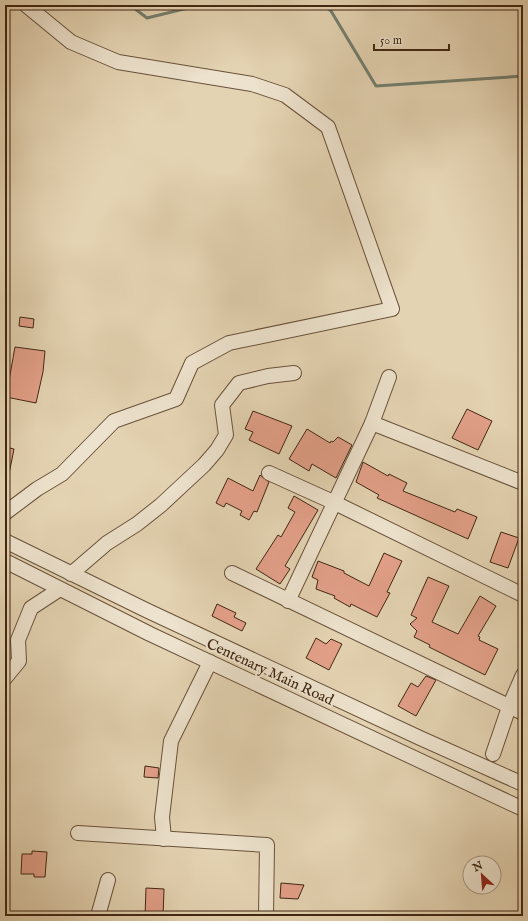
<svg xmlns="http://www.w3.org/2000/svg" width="528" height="921" font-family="'IM FELL English',serif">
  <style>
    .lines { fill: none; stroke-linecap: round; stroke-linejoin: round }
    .stream { stroke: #737e6e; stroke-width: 3 }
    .building { fill: #e3a089; stroke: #402712 }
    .minor-casing { stroke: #69523a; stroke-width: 16 }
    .minor { stroke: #ede2cd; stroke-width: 14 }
    .labels { text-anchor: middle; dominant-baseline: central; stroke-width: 4; stroke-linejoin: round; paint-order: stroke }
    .street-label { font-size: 15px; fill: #402712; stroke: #ede2cd }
  </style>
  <rect width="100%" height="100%" fill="#e4d3b2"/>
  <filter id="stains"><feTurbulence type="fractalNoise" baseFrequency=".005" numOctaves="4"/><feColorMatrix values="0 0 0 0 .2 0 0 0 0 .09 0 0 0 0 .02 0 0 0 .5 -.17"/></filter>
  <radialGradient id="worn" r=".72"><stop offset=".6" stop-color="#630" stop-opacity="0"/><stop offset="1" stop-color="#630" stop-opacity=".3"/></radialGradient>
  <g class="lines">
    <!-- stream -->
    <g class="stream">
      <polyline points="130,5 147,18 200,5"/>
      <polyline points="324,5 331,11 376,86 523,76"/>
    </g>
  </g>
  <!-- building -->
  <g class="building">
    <polygon points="20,317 34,319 33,328 19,326"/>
    <polygon points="15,347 45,351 43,372 36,403 6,397"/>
    <polygon points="467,409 492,421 478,450 452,438"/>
    <polygon points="253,411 292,426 279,454 249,440 253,432 245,429"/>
    <polygon points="307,429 330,443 331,441 333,442 338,437 352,445 336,478 312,464 309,471 289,459"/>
    <polygon points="5,447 14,449 9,474 5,474"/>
    <polygon points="363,462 388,476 389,474 407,483 403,491 455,512 457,509 477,517 468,539 377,498 379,495 356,482"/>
    <polygon points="260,475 269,482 257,512 254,511 249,520 240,515 242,511 226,503 224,507 216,503 228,478 253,491"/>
    <polygon points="294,496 318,510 285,566 290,569 280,584 256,569 278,535 281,537 295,512 288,508"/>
    <polygon points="501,532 519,538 508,568 490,562"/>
    <polygon points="384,553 402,561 387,592 390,593 377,617 351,604 350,607 334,598 335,596 316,589 318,580 312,577 318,561 344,571 344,573 369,586"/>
    <polygon points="428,577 449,586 432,622 458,634 480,596 496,606 478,636 480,637 479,640 498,649 485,675 429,647 430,645 414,637 417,631 410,624 417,618 411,615"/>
    <polygon points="217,604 236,613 234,617 246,623 242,631 212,616"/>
    <polygon points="316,638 326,644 331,639 342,644 329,670 306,658"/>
    <polygon points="426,676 436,680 416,716 398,706 411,683 418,687"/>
    <polygon points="145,766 159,768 158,778 144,777"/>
    <polygon points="32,851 47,852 45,877 34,877 34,874 21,874 22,854 32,854"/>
    <polygon points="281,883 304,885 298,899 280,898"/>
    <polygon points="146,888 164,889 163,916 145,916"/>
  </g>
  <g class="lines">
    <defs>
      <g id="minor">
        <polyline points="372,423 523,483"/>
        <polyline points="269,473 333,502 523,595"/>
        <polyline points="5,513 37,489 62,474 114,421 176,399 192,363 229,343 392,309 328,127 285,95 252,84 118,62 71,42 26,5"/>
        <polyline points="5,541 148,611 420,738 523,784"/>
        <polyline points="5,561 150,634 523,809"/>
        <polyline points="232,573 523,713"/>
        <polyline points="71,574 107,543 137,524 161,505 204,465 217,450 226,435 222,405 239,383 268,376 294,373"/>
        <polyline points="288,601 372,423 389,377"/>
        <polyline points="5,678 19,661 18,640 31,608 60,589"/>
        <polyline points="493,754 509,707 523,675"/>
        <polyline points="78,833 267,845 266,916"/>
        <polyline points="164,839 162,817 171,741 210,662"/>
        <polyline points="98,916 108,880"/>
      </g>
    </defs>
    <!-- minor casing -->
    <use href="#minor" class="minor-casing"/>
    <!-- minor -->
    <use href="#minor" class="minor"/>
  </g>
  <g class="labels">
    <!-- street labels -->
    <g class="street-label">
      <text transform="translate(270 672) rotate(25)">Centenary Main Road</text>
    </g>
  </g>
  <!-- margin -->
  <rect width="528" height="921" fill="none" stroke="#e4d3b2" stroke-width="20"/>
  <rect x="6" y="6" width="516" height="909" fill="none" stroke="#402712" stroke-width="2"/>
  <rect x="10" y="10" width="508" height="901" fill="none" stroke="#402712"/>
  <!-- north arrow -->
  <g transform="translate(482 875) rotate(334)"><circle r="19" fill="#ede2cd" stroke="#a89782"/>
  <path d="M0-3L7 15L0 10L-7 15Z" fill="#8f2418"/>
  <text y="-6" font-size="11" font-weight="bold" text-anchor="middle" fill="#402712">N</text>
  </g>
  <!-- scale -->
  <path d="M374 44v6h75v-6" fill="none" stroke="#402712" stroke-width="2"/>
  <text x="380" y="44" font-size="12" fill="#402712" stroke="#ede2cd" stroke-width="3" paint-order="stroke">50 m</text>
  <rect width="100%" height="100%" filter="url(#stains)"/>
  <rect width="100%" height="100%" fill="url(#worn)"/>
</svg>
